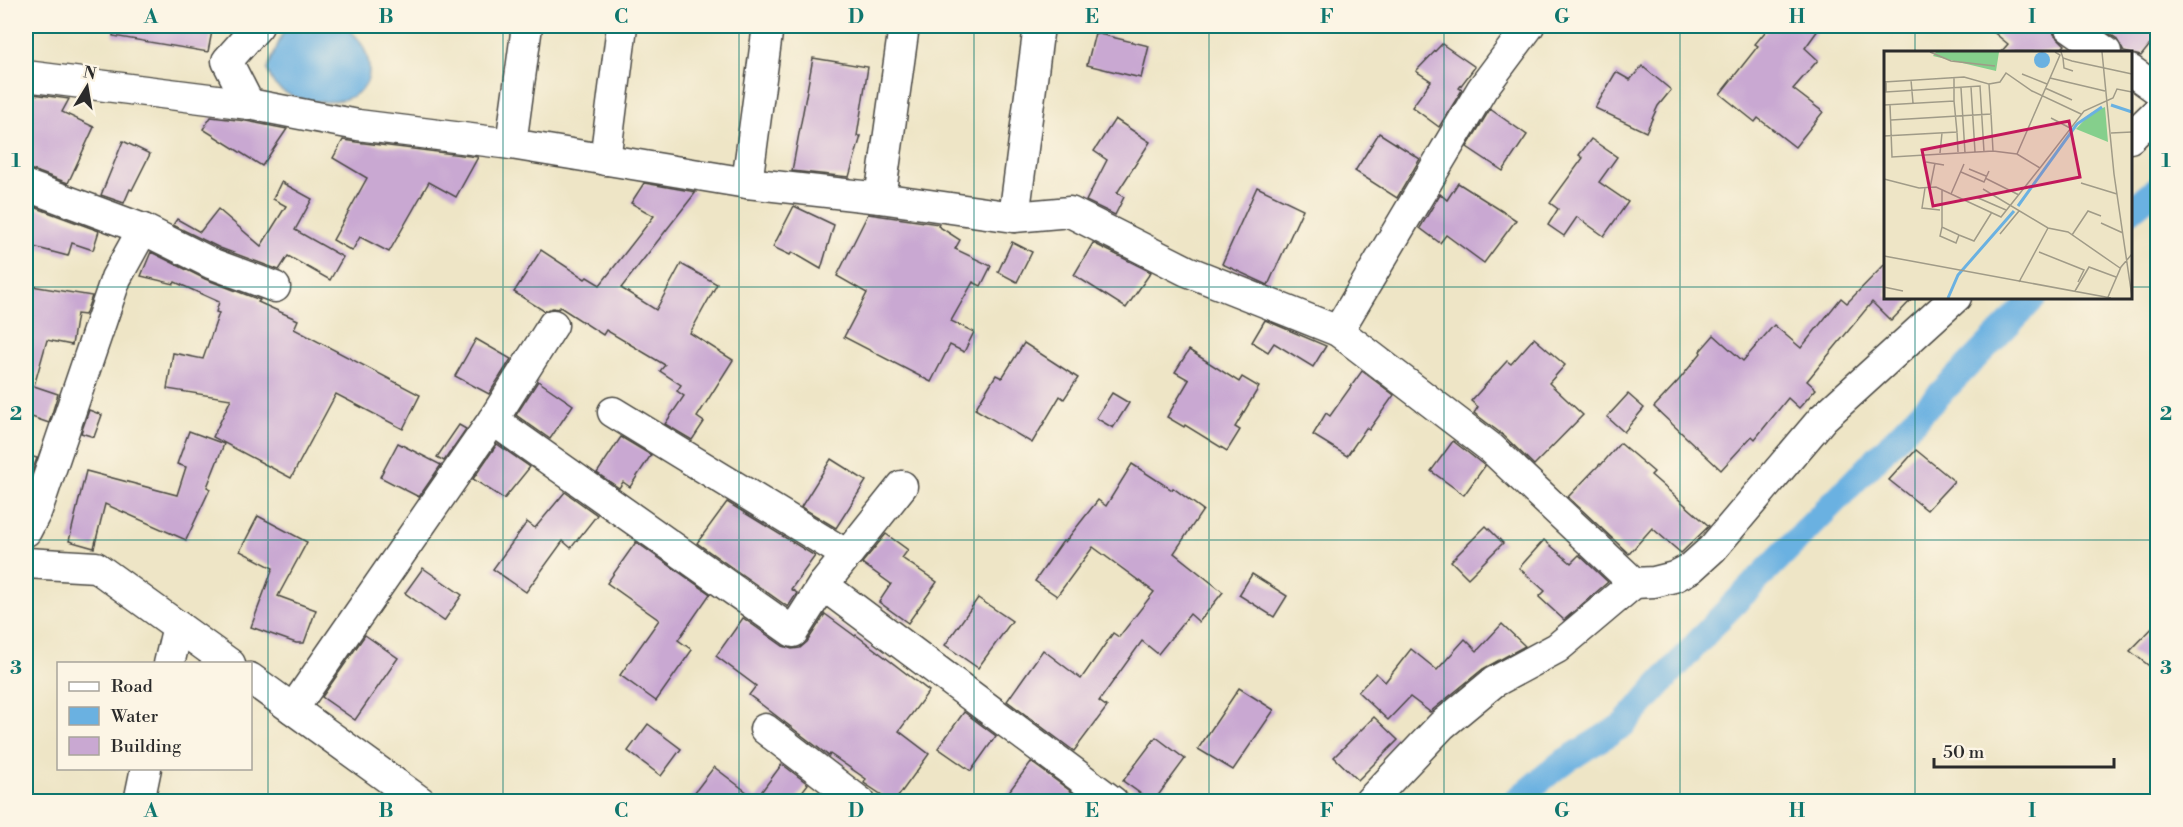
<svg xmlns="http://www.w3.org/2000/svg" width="2183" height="827" font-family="'Libre Bodoni',serif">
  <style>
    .water { fill: #6ab1e1; stroke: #4a6e86; stroke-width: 1.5 }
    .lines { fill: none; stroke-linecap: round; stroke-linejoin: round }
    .canal { stroke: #6ab1e1; stroke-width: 26 }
    .building { fill: #c9a8d2 }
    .minor-casing { stroke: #484742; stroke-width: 33 }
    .minor { stroke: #fff; stroke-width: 30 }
    .grid { fill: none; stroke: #0f766e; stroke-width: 1.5; stroke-opacity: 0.55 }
    .inset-river { fill: none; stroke: #6ab1e1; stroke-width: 3 }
    .inset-road { fill: none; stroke: #a09b88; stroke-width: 1.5 }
    .view { fill: #c2185b; fill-opacity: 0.15; stroke: #c2185b; stroke-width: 3 }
    .inset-edge { fill: none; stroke: #2b2b2b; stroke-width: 3 }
    .neatline { fill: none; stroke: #0f766e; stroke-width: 2 }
    .grid-label { font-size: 20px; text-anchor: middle; font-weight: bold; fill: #0f766e }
  </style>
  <rect width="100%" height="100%" fill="#fcf5e5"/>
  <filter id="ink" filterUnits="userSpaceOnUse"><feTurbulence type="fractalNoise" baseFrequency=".0167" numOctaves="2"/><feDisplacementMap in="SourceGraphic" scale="12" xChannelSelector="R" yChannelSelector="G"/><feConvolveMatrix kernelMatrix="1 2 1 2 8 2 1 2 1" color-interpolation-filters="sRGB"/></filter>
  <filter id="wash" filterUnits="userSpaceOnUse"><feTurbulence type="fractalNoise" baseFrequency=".008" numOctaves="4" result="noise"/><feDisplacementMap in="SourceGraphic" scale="24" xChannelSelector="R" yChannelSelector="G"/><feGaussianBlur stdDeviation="1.35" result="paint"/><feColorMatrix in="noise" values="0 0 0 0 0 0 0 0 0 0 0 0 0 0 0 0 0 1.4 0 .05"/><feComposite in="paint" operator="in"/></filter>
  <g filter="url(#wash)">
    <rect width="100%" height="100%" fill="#eee5c6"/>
    <!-- water -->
    <path class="water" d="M 288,26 C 302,26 330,22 343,27 C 365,35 380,77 359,92 C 338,108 295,103 276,86 C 272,82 270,75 267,70 L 282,35 Z"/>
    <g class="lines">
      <!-- canal -->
      <g class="canal">
        <polyline points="2130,211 2158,188"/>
        <polyline points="1514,802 1560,764 1623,725 1718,620 2035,297"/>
      </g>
    </g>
    <g id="blocks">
      <!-- building -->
      <g class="building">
        <polygon points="114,26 213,26 208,52 113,36"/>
        <polygon points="1770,26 1821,26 1805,48 1818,60 1793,89 1823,112 1795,147 1758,118 1755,122 1720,94 1758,46 1755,44"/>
        <polygon points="1986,26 2052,26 2054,34 2065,45 2059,52 2001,52 2008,44"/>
        <polygon points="2098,26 2157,26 2157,36 2141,56 2124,52 2116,38"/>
        <polygon points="1095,33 1149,46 1141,78 1087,65"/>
        <polygon points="1442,44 1475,67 1459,88 1462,90 1439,127 1412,107 1431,81 1416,71"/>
        <polygon points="813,58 868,67 857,136 861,136 849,177 792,171"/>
        <polygon points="1642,66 1671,90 1658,106 1646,132 1595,108 1616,72 1630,80"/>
        <polygon points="26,93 69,99 62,112 94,127 68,183 33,170 26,169"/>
        <polygon points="1490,109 1527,135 1503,171 1467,147"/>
        <polygon points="211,117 246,121 287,129 262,166 203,129"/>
        <polygon points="1115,119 1150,142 1117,193 1124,197 1115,215 1086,201 1107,160 1094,151"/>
        <polygon points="1379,133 1420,159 1397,198 1355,171"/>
        <polygon points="1591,139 1617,157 1599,182 1628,202 1604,236 1577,217 1564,236 1548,225 1558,209 1550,203 1583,158 1579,155"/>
        <polygon points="343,140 356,142 478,157 456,197 429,182 389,252 360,237 352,251 333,240 367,178 333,158"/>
        <polygon points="123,141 150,154 132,190 130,189 124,203 101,195"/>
        <polygon points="281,182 312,199 295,230 343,257 330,280 288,256 279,270 220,248 173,225 177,219 200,232 218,209 261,246 286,206 273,199"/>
        <polygon points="644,183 696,192 621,288 656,310 681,264 717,284 690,333 733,360 697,417 704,422 692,440 665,424 684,396 677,391 681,385 660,371 665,365 606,330 603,335 560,307 558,309 553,308 544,311 514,292 541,250 585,279 587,277 600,285 654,216 631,203"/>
        <polygon points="1458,183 1516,220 1484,263 1446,235 1440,243 1420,228 1440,194 1447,200"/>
        <polygon points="1257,187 1303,209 1268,285 1222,264"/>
        <polygon points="26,204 99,231 93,250 72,243 68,256 26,245"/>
        <polygon points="794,206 834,225 821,269 792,252 790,255 773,247"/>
        <polygon points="868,214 939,224 938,226 960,240 955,249 991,266 981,286 973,282 951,321 974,332 964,352 950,345 931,382 844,337 867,293 837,276"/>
        <polygon points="1012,242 1032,252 1017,282 998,272"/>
        <polygon points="1093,243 1151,272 1126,308 1074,275"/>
        <polygon points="151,252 205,279 260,300 258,302 298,320 294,329 420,395 403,429 336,394 291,478 213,437 231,399 167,389 173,353 203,359 219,313 216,312 219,302 175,282 174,284 141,276"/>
        <polygon points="1886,263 1886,297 1914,297 1891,321 1872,302 1807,381 1816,389 1799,408 1788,398 1755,439 1752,436 1721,470 1654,407 1679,380 1701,353 1700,351 1714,335 1743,361 1774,325 1801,348 1841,298 1847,303"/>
        <polygon points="26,285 92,296 85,315 77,314 72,345 47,340 34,386 58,394 49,423 26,415"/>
        <polygon points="1265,320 1326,346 1313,367 1274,343 1268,352 1252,342"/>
        <polygon points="1534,338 1565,365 1549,383 1583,415 1534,465 1503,435 1474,413 1478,407 1471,401 1507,361 1511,364"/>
        <polygon points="476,339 511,359 489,394 455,376"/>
        <polygon points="1024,343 1078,378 1064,399 1060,396 1032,443 975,409 996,375 1002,378"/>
        <polygon points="1189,350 1239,382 1242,377 1259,387 1235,427 1240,430 1227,451 1185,425 1184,427 1167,417 1189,380 1175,372"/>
        <polygon points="1362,371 1394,395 1369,430 1366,428 1347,456 1313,435 1326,413 1330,416"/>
        <polygon points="538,381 573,405 550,439 516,415"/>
        <polygon points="1112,393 1129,403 1113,428 1096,418"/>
        <polygon points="1628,394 1644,408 1624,432 1607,417"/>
        <polygon points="89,410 102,415 94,437 81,433"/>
        <polygon points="459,425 466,429 444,461 437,457"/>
        <polygon points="189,431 224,444 207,487 210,489 186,540 105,504 94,548 69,541 86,471 177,495 186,467 177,464"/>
        <polygon points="621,437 651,455 630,487 623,482 619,488 597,473"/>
        <polygon points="1453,441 1485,466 1464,495 1431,471"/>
        <polygon points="398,443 441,465 419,497 380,477"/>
        <polygon points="1620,443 1654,472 1651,475 1709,526 1681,553 1652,528 1629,554 1568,497 1600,464 1601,465"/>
        <polygon points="497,444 530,467 504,499 473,479"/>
        <polygon points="1916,450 1954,481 1927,510 1889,480"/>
        <polygon points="26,455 37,458 30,477 26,475"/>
        <polygon points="831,459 866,481 836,528 801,507"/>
        <polygon points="1132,464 1172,490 1173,488 1203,510 1174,553 1223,592 1199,622 1190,614 1158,654 1142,641 1099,701 1107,707 1074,751 1007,701 1043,650 1081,679 1113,633 1119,637 1154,592 1093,547 1057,596 1035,581 1063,541 1065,542 1098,500 1106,506"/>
        <polygon points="565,492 597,515 571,548 563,541 526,592 493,569 527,522 535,528"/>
        <polygon points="727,502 815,556 791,589 797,593 788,607 697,543"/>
        <polygon points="258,516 307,542 278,596 316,610 304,643 296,643 251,627 273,568 240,551"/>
        <polygon points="1486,526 1503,543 1468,578 1451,561"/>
        <polygon points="886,534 908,550 902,558 937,582 908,623 879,602 891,584 862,563"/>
        <polygon points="1544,540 1571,563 1579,555 1608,582 1564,620 1539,597 1545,591 1519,568"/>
        <polygon points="636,542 710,594 678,640 692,650 656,701 620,675 659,620 607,583"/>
        <polygon points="423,568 462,595 444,621 405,593"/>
        <polygon points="1252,574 1287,596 1274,617 1239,595"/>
        <polygon points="978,598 1012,621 978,668 945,645"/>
        <polygon points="825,614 855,636 856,635 929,691 899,731 929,754 895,801 891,801 864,783 866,779 830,754 829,756 749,695 756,686 716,656 743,618 783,646 792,649 800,648 807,642"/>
        <polygon points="2157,623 2157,672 2130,651"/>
        <polygon points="1502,624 1525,646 1483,669 1430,712 1410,697 1388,720 1358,692 1376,673 1385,682 1411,649 1437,670 1465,639 1477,651"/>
        <polygon points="365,635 398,658 355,720 322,697"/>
        <polygon points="1239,688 1274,710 1233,770 1198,749"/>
        <polygon points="964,712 996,736 971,771 938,748"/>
        <polygon points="1374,717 1398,740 1358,780 1334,757"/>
        <polygon points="648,724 681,749 661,776 628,751"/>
        <polygon points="1156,737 1185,759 1154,801 1151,801 1123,781"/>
        <polygon points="1031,762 1084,801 1002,801"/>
        <polygon points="782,764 808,784 795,801 688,801 714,767 756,799"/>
      </g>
    </g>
  </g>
  <g filter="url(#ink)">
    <use href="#blocks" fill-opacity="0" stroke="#484742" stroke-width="1.5"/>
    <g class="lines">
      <defs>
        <g id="minor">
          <polyline points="2069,26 2106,52"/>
          <polyline points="2130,70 2158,90"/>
          <polyline points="26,76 249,104 358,125 511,144 747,183 880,198 1014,217 1039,26"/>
          <polyline points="249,104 227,61 258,26"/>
          <polyline points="2130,138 2158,111"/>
          <polyline points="511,144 527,26"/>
          <polyline points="605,160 622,26"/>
          <polyline points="747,183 768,26"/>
          <polyline points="27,186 143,229 213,264 275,287"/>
          <polyline points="880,198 904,26"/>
          <polyline points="1014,217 1070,212 1187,271 1338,331 1491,448 1634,583 1557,648 1494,682 1442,725 1369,802"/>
          <polyline points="1338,331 1482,89 1529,26"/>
          <polyline points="613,412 847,555"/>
          <polyline points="493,420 793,632 823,585 902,486"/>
          <polyline points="26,531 37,510 116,278 143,229"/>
          <polyline points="26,563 96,567 230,664"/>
          <polyline points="1634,583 1654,582 1674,577 1691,568 1712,549 1823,418 1956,297"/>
          <polyline points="823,585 1113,802"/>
          <polyline points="169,664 178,626"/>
          <polyline points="250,678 421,802"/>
          <polyline points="293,709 493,420 553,325"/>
          <polyline points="765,729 860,802"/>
          <polyline points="139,802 146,768"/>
        </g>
      </defs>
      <!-- minor casing -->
      <use href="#minor" class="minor-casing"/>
      <!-- minor -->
      <use href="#minor" class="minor"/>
    </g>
  </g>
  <!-- grid -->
  <path class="grid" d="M 268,26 L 268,802M 503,26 L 503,802M 739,26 L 739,802M 974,26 L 974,802M 1209,26 L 1209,802M 1444,26 L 1444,802M 1680,26 L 1680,802M 1915,26 L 1915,52M 26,287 L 1886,287M 2130,287 L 2158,287M 1915,297 L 1915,802M 26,540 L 2158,540"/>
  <!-- overview -->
  <g transform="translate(1884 51)">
    <rect width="248" height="248" fill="#eee5c6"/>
    <path d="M 52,1 L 115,1 L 112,20 L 49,5 ZM 221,56 L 224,91 L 192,78 L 207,62 Z" fill="#85cf8c"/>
    <path d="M150 9a8 8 0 1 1 16 0a8 8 0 1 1-16 0Z" fill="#6ab1e1"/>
    <path class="inset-river" d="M 227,54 L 248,61M 134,155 L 193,73 L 218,56M 64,247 L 74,224 L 130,160"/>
    <path class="inset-road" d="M 46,1 L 67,10 L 111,15M 177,1 L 179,7 L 188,10 L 248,23M 218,1 L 230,123 L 248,246M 179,7 L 180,17 L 189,20M 138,23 L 163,33M 70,27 L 70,50M 166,27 L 221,40M 27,29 L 29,52M 2,30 L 2,41 L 96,35 L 100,101M 0,31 L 80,26 L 105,33 L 107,63 L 7,69M 105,33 L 116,31 L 122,22 L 148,40 L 197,63M 87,36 L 91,101M 77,37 L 81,102M 161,37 L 188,49M 0,54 L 70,50 L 73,81 L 0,85M 6,54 L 8,106 L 109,100 L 107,63M 167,67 L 186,77M 73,81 L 74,101M 227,82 L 248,81M 56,102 L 58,82M 133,103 L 176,4 L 171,1M 42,111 L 60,114M 156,117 L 200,60 L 229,47 L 233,38 L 248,41M 85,118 L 102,125M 77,121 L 100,131 L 105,120M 101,127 L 135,144M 0,128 L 35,137 L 52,136 L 117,166 L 156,117 L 133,103 L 109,100M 197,132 L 233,143M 41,137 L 38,157 L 56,159M 46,137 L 51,112M 99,138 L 164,177 L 184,181 L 236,217M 67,143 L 80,113M 92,146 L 122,159M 217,172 L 239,182M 58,176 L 58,139M 116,183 L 135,160M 75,184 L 72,192 L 56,185 L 58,176 L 75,184 L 90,190 L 108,161M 188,184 L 204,160 L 217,165M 155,201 L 200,219 L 194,231M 0,205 L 227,247M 135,231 L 164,177M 0,236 L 19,240M 191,240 L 205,216 L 232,226M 224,246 L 237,216 L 248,203"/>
    <path class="view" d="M 185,70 L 196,126 L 49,155 L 38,99 Z"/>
    <rect width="248" height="248" class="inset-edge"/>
  </g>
  <!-- margin -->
  <rect width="2183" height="827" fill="none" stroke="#fcf5e5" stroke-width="66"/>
  <!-- legend -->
  <rect x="57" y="662" width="195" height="108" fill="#fcf5e5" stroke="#a8a49b" stroke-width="1.5"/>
  <rect x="69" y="682" width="30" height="9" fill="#ffffff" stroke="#a8a49b" stroke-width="1.5"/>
  <text x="111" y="692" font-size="18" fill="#2b2b2b">Road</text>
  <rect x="69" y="707" width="30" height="18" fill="#6ab1e1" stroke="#a8a49b" stroke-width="1.5"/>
  <text x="111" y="722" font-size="18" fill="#2b2b2b">Water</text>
  <rect x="69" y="737" width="30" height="18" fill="#c9a8d2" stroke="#a8a49b" stroke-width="1.5"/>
  <text x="111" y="752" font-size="18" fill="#2b2b2b">Building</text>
  <!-- north arrow -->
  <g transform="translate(87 87) rotate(11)" stroke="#fcf5e5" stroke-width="4.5" paint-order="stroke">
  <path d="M0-4.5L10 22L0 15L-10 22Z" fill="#2b2b2b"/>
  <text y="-9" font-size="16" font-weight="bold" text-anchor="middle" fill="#2b2b2b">N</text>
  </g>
  <!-- scale -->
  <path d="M1934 758v9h180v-9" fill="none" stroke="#2b2b2b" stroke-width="3"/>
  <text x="1943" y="758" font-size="18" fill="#2b2b2b" stroke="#fcf5e5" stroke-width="4.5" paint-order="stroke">50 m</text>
  <rect x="33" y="33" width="2117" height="761" class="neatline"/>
  <g class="grid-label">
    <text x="151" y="23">A</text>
    <text x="386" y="23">B</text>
    <text x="621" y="23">C</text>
    <text x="856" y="23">D</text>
    <text x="1092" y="23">E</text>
    <text x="1327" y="23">F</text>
    <text x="1562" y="23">G</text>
    <text x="1797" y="23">H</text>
    <text x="2032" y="23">I</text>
    <text x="16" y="167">1</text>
    <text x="2166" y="167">1</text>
    <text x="16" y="420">2</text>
    <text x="2166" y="420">2</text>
    <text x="16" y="674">3</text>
    <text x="2166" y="674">3</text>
    <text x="151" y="817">A</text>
    <text x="386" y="817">B</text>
    <text x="621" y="817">C</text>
    <text x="856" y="817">D</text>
    <text x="1092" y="817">E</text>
    <text x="1327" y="817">F</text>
    <text x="1562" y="817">G</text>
    <text x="1797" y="817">H</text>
    <text x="2032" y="817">I</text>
  </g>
</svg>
